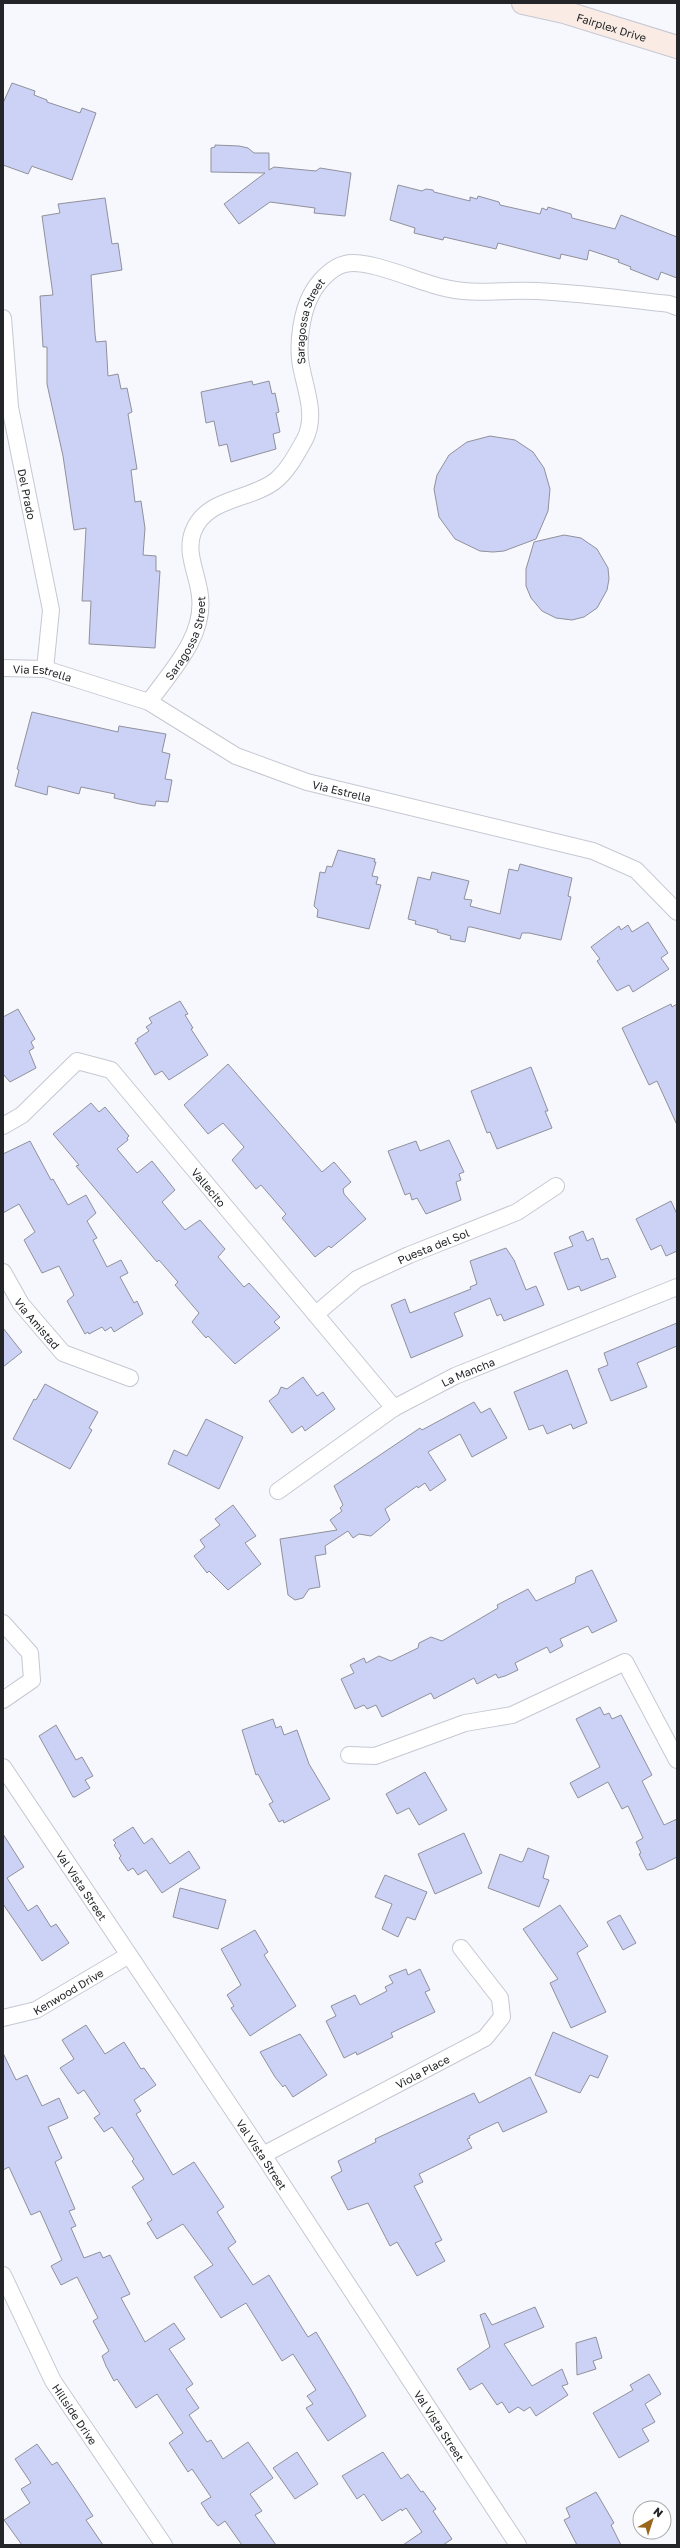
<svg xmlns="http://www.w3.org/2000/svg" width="680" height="2548" font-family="'Golos Text',sans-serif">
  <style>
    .building { fill: #ccd1f6; stroke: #90919b }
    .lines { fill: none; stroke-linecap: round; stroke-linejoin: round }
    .minor-casing { stroke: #c6c8d2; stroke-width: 18 }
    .secondary-casing { stroke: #c6c8d2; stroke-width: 24 }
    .minor { stroke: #fff; stroke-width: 16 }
    .secondary { stroke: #faece4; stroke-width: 22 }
    .labels { text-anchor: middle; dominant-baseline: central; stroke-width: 4; stroke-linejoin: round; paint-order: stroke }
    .street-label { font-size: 11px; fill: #242528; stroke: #fff }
  </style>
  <rect width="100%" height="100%" fill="#f7f8fe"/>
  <!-- building -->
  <g class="building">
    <polygon points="12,83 35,91 34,95 47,100 47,102 80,113 82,108 96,113 72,180 34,167 32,166 28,174 3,165 3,103"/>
    <polygon points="215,145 239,146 248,148 254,153 269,153 269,170 274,167 316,171 320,168 351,173 345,216 314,213 315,208 270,202 239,224 224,204 265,173 211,172 211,148 215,147"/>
    <polygon points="398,185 422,191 426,189 433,190 434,192 470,201 470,197 477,199 478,196 499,202 500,205 540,214 542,208 547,210 548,207 571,214 572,218 615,229 621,215 677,237 677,278 661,272 658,280 630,269 631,267 618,262 619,260 589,250 587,260 561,254 560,259 498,243 496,249 444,237 443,240 414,233 415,228 390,220"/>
    <polygon points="105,198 112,244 118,243 122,270 91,275 95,334 96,342 106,341 108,376 118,374 121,389 127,388 132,412 128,414 137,469 131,470 135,502 141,501 145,528 143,555 156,556 156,571 160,571 155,648 89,644 91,601 82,601 86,528 74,530 63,456 47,384 47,347 43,347 40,296 53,295 42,216 60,213 58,204"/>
    <polygon points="252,381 253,385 269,381 272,394 275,393 279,412 276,413 280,432 273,434 276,449 231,462 227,444 219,446 214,421 206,423 201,392"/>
    <polygon points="490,436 515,440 533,452 544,468 550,489 548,511 536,539 504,551 493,552 480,551 455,539 439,517 434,489 437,475 449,455 467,442"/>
    <polygon points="564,535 581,538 597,549 608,568 609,579 607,590 597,608 584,617 572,620 556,618 542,611 531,598 526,586 526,569 534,542"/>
    <polygon points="32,712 118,732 119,726 166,734 162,752 170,754 165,779 172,780 168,802 156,801 155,806 140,804 114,798 115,794 81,787 79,794 48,786 47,795 15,786 19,770 17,769"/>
    <polygon points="338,850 375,859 374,862 376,862 372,876 378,877 376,884 381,885 369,929 317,917 318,910 314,906 320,872 325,873 327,866 332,867"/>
    <polygon points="520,864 572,878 568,896 571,897 561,940 529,933 522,933 520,939 471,927 468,927 465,942 450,939 451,936 437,932 438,930 415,924 416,921 408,919 418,877 430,880 432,872 469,881 464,899 472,900 470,906 500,914 509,869 518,871"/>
    <polygon points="648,922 668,953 661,958 669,969 633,992 629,985 617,991 597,961 600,959 591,947 619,926 621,930 628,925 632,932"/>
    <polygon points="180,1001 188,1014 185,1015 193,1028 191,1029 208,1055 169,1080 162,1071 155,1075 135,1043 138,1041 137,1039 149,1031 146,1027 152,1023 149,1018"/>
    <polygon points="671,1004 672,1007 677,1004 677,1125 657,1081 649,1085 622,1028"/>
    <polygon points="18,1009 35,1039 31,1042 34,1048 29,1051 36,1068 10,1082 3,1074 3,1017"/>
    <polygon points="228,1064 322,1172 334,1162 351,1182 343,1189 344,1194 366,1219 331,1248 329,1246 315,1257 282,1218 286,1214 261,1185 256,1189 232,1160 244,1147 223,1123 208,1134 184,1105"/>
    <polygon points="531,1067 548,1111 545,1111 552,1128 497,1149 490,1132 487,1133 471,1091"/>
    <polygon points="91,1103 99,1112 105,1107 129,1136 127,1138 128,1140 117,1149 137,1173 152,1161 175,1190 162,1202 185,1230 200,1220 225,1249 218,1257 244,1287 249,1283 280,1317 274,1322 280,1328 235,1364 208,1336 206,1338 192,1322 199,1313 175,1285 178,1282 159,1260 157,1262 76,1166 79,1165 53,1134"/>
    <polygon points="449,1140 464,1172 459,1174 461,1180 456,1182 461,1200 426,1214 417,1198 412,1200 410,1193 405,1195 388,1151 416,1141 420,1151"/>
    <polygon points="30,1141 51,1180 53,1179 68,1205 86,1195 96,1213 87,1221 97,1238 93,1240 107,1267 121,1260 128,1273 120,1277 134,1303 137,1301 143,1314 114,1332 111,1327 105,1331 102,1327 89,1334 88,1332 85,1334 67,1301 74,1295 59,1266 42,1273 24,1240 35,1232 19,1204 3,1213 3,1154"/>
    <polygon points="671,1201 677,1214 677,1251 666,1256 661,1245 651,1250 636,1219"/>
    <polygon points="583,1231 587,1241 593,1238 601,1260 608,1258 616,1277 581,1291 579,1286 568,1290 554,1253 573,1246 569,1237"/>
    <polygon points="506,1248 514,1260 526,1290 536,1286 544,1305 504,1321 501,1314 497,1316 490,1298 454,1313 463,1336 411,1358 391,1305 405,1299 410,1313 471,1289 470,1287 477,1284 470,1261"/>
    <polygon points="677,1323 677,1346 637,1363 647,1387 611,1401 598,1369 608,1365 604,1353"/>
    <polygon points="3,1328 22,1352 3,1367"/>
    <polygon points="567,1370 587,1423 573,1429 571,1424 547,1434 543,1425 529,1430 514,1392"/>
    <polygon points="303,1377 317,1396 323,1392 335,1409 305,1431 302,1426 292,1433 269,1401 278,1394 281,1387 287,1389"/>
    <polygon points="45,1384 98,1412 89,1428 92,1430 70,1469 13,1439 34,1399 36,1400"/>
    <polygon points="474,1402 481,1413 490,1408 507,1438 472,1457 460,1434 428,1452 446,1480 430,1491 425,1483 418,1488 417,1486 385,1509 390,1520 371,1536 359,1534 353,1538 348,1531 325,1546 326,1554 315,1556 320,1587 309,1589 303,1598 295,1600 288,1595 280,1539 337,1530 330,1520 342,1511 340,1508 343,1505 334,1486 420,1428 422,1430"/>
    <polygon points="206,1419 243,1437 219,1489 168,1464 174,1450 187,1456"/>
    <polygon points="233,1505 256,1536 245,1543 261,1564 228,1590 209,1571 207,1573 194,1556 205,1547 200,1540 220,1525 215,1519"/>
    <polygon points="592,1570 617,1621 592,1633 588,1626 560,1639 563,1646 550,1653 547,1647 515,1663 518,1670 505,1676 498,1678 496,1674 477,1684 474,1678 434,1699 431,1693 382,1717 376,1705 367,1709 364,1705 355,1709 341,1679 354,1673 350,1665 364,1658 366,1663 379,1656 391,1661 418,1648 419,1643 431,1637 442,1641 498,1608 497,1605 528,1589 536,1601 575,1583 576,1577"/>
    <polygon points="600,1707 604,1715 609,1713 612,1719 621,1715 652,1775 642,1781 664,1825 677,1819 677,1857 653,1869 647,1870 639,1854 641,1853 636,1842 643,1838 628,1806 622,1809 608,1782 578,1798 570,1783 600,1767 576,1719"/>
    <polygon points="273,1719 276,1728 281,1726 284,1735 297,1730 309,1764 330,1799 284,1823 283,1820 279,1822 269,1804 273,1802 258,1774 256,1775 242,1730"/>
    <polygon points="56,1725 76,1760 82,1757 93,1776 85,1780 90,1788 75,1797 73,1797 39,1736"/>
    <polygon points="425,1772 447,1810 419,1825 409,1808 397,1814 386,1794"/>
    <polygon points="133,1827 144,1844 152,1838 170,1864 189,1851 200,1868 162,1893 146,1870 138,1875 133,1868 128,1871 119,1858 121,1856 114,1845 116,1843 113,1840"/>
    <polygon points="464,1833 482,1873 435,1894 418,1854"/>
    <polygon points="3,1834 24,1867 7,1878 28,1911 37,1905 51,1927 56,1924 69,1943 42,1961 3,1904"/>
    <polygon points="528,1848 549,1856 543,1878 549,1880 539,1907 488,1888 500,1854 521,1862 523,1861"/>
    <polygon points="385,1875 427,1892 415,1920 407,1917 398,1937 382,1929 392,1904 375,1897"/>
    <polygon points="180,1888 226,1900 218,1929 173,1917"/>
    <polygon points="560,1905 588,1946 577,1953 606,2012 571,2028 550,1983 558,1979 523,1929"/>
    <polygon points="620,1915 636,1943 623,1950 607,1922"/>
    <polygon points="255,1930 268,1952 264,1955 296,2006 250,2036 231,2008 234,2006 227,1995 241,1985 221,1949"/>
    <polygon points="406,1969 408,1975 420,1969 430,1990 425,1992 435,2012 391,2033 393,2037 357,2055 356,2052 344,2058 326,2021 336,2016 331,2006 355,1995 360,2005 387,1991 385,1987 393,1983 389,1976"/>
    <polygon points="86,2025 105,2054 124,2042 141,2069 144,2068 156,2085 134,2100 141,2111 136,2114 173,2175 194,2162 224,2207 217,2212 236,2242 228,2248 253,2285 269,2275 308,2337 316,2332 350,2388 366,2416 328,2441 306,2408 313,2404 307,2396 316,2390 293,2354 282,2361 246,2303 221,2318 194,2277 213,2265 183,2224 157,2239 147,2223 152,2220 132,2187 144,2179 132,2161 134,2159 112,2127 104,2132 94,2118 100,2114 84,2090 78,2094 60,2068 74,2059 62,2040"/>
    <polygon points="553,2032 608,2056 598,2078 590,2075 580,2093 535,2075"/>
    <polygon points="300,2034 327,2075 293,2097 285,2085 283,2087 275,2077 260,2052"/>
    <polygon points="3,2053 16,2080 27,2075 42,2106 59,2098 68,2118 48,2127 62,2158 55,2162 75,2209 69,2211 76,2226 71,2228 84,2258 100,2252 103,2258 110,2255 130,2294 121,2298 145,2342 174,2323 185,2339 169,2349 193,2384 186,2389 199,2408 189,2415 207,2442 211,2440 223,2459 248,2442 273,2478 250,2494 262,2511 255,2515 276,2545 242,2545 225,2521 218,2526 210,2517 201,2503 211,2497 192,2469 188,2472 169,2443 183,2433 157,2394 136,2408 117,2379 114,2381 106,2366 102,2356 109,2351 93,2321 98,2318 77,2277 61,2285 51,2266 62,2260 40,2211 31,2215 9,2167 3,2170"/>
    <polygon points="530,2077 547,2112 503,2132 498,2122 469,2136 470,2138 467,2139 472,2148 419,2174 423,2182 414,2186 442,2240 435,2243 445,2261 417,2276 397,2242 390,2246 368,2203 348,2210 331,2177 342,2171 338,2161 376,2142 375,2139 474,2093 479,2103"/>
    <polygon points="535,2307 544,2327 504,2344 532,2386 562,2369 568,2384 562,2386 568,2395 536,2416 530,2407 524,2411 518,2407 509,2413 502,2402 497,2405 482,2383 470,2390 457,2369 490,2347 480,2315 485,2313 492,2325"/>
    <polygon points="596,2337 602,2358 593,2361 596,2369 577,2375 576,2343"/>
    <polygon points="649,2374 661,2394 645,2404 655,2422 642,2429 649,2441 619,2458 593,2413 633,2390 630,2385"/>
    <polygon points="37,2444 52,2465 57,2462 78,2493 93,2516 86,2520 103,2545 22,2545 4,2520 30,2503 21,2489 31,2483 15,2459"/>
    <polygon points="297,2452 318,2484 295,2499 273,2468"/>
    <polygon points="383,2452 401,2479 408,2474 421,2492 423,2491 436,2509 433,2511 452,2539 443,2545 403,2545 422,2532 406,2508 402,2511 401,2509 382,2521 364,2494 357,2499 342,2476"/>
    <polygon points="596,2492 614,2523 611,2525 621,2545 577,2545 564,2520 570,2517 566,2508"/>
  </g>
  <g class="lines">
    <defs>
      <g id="minor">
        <path id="s1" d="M 3,318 L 10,407 L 51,610 L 45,669"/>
        <path id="s2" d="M 3,668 L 45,669 L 149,702 L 236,756 L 307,782 L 593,851 L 636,870 L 677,912"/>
        <path id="s3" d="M 149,702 C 171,671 205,637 200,596 C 198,575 185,553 193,532 C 206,497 249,501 275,481 C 288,471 297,453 305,439 C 318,413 303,385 300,359 C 298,340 302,312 311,295 C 317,283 331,267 345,264 C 367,258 418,282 441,287 C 473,296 503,289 536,291 C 580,293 625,299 669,304 L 677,307"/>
        <path id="s4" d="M 3,1126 L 22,1115 L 77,1061 L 111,1070 L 394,1408"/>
        <path id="s5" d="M 3,1272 L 21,1304 L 63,1353 L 130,1378"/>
        <path id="s6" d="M 316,1314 L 357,1279 L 409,1255 L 517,1212 L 556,1186"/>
        <path id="s7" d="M 278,1491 L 394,1408 L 455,1376 L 677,1287"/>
        <polyline points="3,1623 30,1653 32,1680 3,1700"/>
        <polyline points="349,1755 375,1756 465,1723 512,1715 625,1662 677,1760"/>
        <path id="s8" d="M 3,1767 L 263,2155 L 518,2545"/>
        <path id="s9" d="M 3,2018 L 36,2010 L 129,1955"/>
        <path id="s10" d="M 263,2155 L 485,2038 L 502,2017 L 500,1998 L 461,1948"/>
        <path id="s11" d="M 3,2275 L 53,2381 L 164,2545"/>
      </g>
      <g id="secondary">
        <path id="s12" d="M 523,3 L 564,12 L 677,47"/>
      </g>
    </defs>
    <!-- minor casing -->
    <use href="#minor" class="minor-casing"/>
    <!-- secondary casing -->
    <use href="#secondary" class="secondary-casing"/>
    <!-- minor -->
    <use href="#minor" class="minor"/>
    <!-- secondary -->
    <use href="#secondary" class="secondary"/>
  </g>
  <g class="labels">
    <!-- street labels -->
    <g class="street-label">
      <text stroke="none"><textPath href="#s12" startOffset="92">Fairplex Drive</textPath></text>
      <text stroke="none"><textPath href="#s3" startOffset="459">Saragossa Street</textPath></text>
      <text stroke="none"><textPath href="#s1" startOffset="178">Del Prado</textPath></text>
      <text stroke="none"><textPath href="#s3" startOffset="75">Saragossa Street</textPath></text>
      <text stroke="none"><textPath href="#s2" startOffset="40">Via Estrella</textPath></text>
      <text stroke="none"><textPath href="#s2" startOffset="365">Via Estrella</textPath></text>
      <text stroke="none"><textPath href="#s4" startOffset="287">Vallecito</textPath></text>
      <text stroke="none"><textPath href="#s6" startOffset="137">Puesta del Sol</textPath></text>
      <text stroke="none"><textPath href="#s5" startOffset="62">Via Amistad</textPath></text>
      <text stroke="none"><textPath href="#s7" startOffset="225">La Mancha</textPath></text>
      <text stroke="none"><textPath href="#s8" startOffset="142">Val Vista Street</textPath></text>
      <text stroke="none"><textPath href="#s9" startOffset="71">Kenwood Drive</textPath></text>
      <text stroke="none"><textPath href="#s10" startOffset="180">Viola Place</textPath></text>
      <text stroke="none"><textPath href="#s8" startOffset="466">Val Vista Street</textPath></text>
      <text stroke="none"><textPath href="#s11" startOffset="157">Hillside Drive</textPath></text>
      <text stroke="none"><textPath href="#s8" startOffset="790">Val Vista Street</textPath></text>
    </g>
  </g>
  <!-- border -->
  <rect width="680" height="2548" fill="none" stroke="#242528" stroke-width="8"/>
  <!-- north arrow -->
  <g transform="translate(652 2520) rotate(39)"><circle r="19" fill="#ffffff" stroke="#a7a8a9"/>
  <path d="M0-3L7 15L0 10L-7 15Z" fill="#99661b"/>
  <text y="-6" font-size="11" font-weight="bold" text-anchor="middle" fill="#242528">N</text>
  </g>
</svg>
